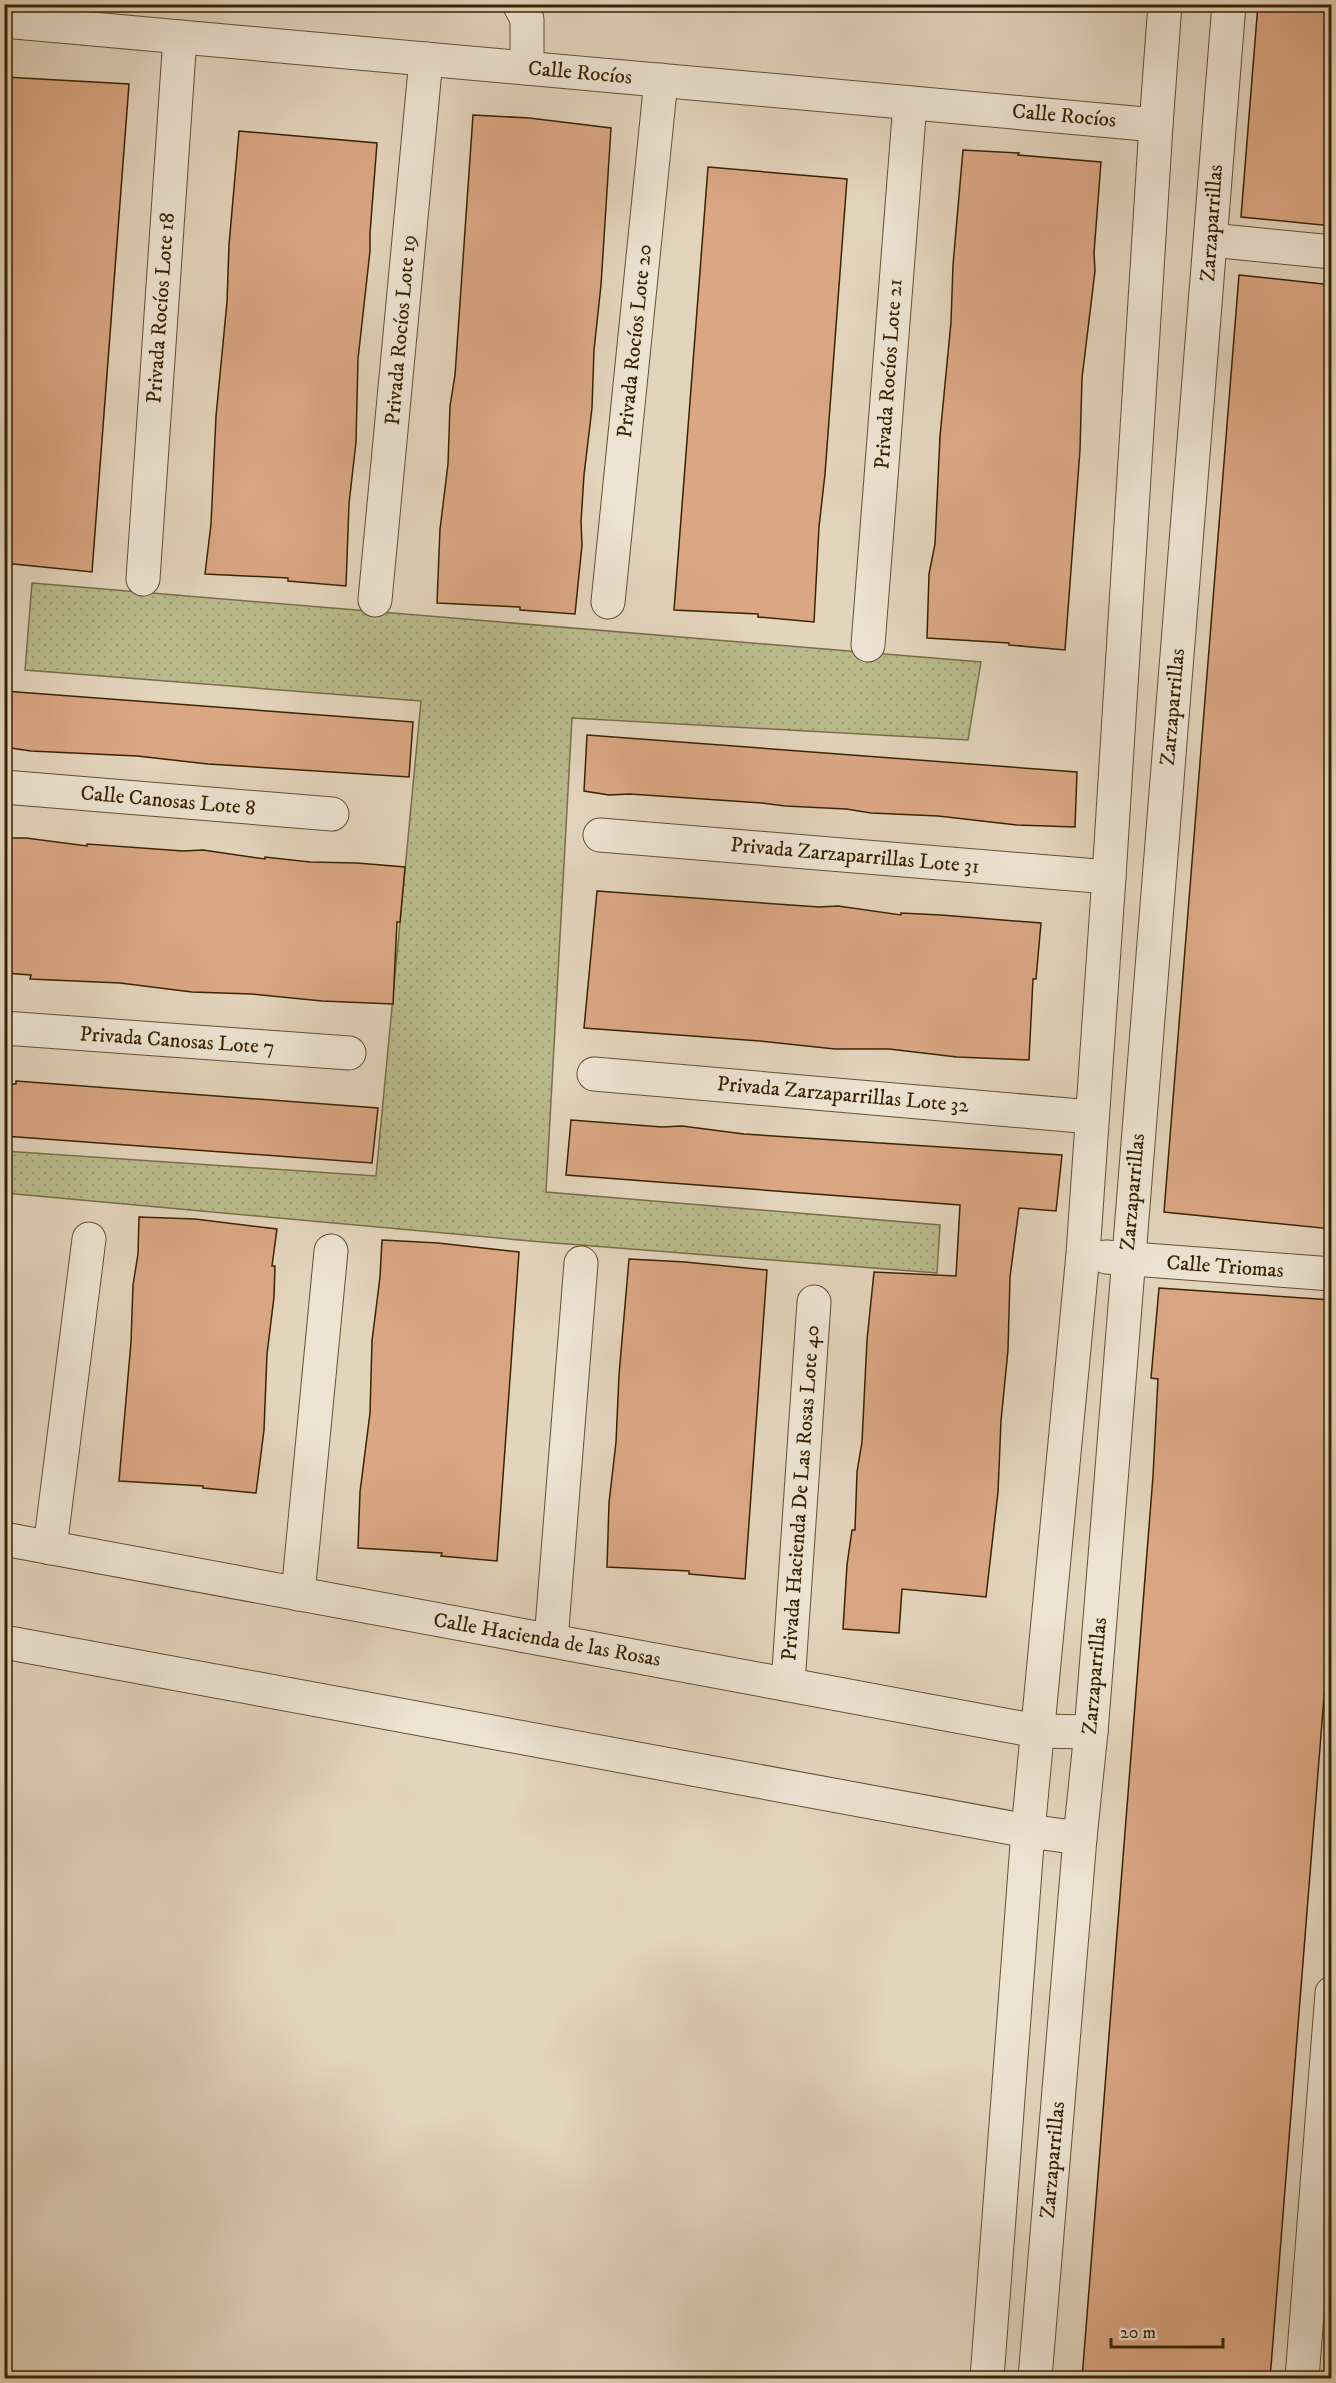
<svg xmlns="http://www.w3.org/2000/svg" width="1336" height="2383" font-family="'IM FELL DW Pica',serif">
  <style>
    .park { fill: url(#park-dots); stroke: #7a6f47; stroke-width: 1.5 }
    .building { fill: #dba684; stroke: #3a2301; stroke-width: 1.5 }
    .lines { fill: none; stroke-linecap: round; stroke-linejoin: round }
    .minor-casing { stroke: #644f30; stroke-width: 35 }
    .minor { stroke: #ede3d3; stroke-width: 33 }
    .labels { text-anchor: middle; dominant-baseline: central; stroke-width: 5; stroke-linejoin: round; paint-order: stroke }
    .street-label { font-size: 21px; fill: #3a2301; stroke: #ede3d3 }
  </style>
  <defs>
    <pattern id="park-dots" width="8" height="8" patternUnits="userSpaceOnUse" patternTransform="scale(1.5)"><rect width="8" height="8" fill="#b9bb8d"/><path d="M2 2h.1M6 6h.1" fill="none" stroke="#a0a078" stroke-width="1.8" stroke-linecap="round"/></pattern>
  </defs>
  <rect width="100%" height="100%" fill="#e3d4bc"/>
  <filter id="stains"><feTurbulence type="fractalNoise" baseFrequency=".00333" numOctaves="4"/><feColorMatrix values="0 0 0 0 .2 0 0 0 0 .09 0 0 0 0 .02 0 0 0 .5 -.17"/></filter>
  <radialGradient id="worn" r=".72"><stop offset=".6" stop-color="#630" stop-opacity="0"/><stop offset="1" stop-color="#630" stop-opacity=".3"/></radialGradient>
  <!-- park -->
  <polygon class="park" points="32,583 981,662 968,740 572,718 546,1192 940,1225 937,1273 542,1242 5,1193 4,1151 376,1176 421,701 25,670"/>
  <!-- building -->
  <g class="building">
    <polygon points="1258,4 1332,4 1332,226 1241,217"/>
    <polygon points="4,77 129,84 92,572 4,563"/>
    <polygon points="473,115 529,118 611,128 601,285 594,350 592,408 584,475 581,522 582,545 575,614 520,610 520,607 437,603 440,529 448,464 450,406 455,375"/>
    <polygon points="239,131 377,143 370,233 370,251 358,359 356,442 349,504 346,586 288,581 288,578 205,574 211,524 216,416 227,302 229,245"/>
    <polygon points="963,150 1019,153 1018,155 1101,162 1094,253 1095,271 1082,378 1080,450 1065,650 1009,645 1009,643 927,638 929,574 935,544 940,436 951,322 953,265"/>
    <polygon points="708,167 847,179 825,474 819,527 814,622 758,617 758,614 674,610"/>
    <polygon points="1239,275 1332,285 1332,1229 1164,1212"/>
    <polygon points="4,691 413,722 409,777 208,764 137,756 31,751 4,747"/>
    <polygon points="587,735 1077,772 1075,827 1017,825 938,816 871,813 846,809 785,806 762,803 630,794 609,795 584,791"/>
    <polygon points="4,838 26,838 87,846 87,844 183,851 203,850 265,859 265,857 310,862 357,863 405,867 400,922 397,922 393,1004 322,1001 252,994 192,992 120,983 30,979 31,975 4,973"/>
    <polygon points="597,891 819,907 838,906 901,915 901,913 941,915 1041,923 1036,979 1033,979 1029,1060 957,1057 889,1049 835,1049 760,1041 584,1028"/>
    <polygon points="16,1081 378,1108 372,1163 4,1136 4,1084 16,1084"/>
    <polygon points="571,1120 662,1127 682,1126 744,1134 1062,1155 1056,1211 1019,1208 1010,1277 1008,1350 1001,1421 998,1492 986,1597 902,1589 899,1633 843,1629 847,1565 852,1530 855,1530 857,1472 862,1442 867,1340 874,1272 956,1276 960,1205 566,1175"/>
    <polygon points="139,1217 195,1219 277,1229 272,1266 275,1266 274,1297 267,1354 264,1430 256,1493 203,1488 203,1486 119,1481 131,1342 133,1285 138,1254"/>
    <polygon points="382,1240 438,1243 519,1252 497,1561 441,1556 442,1553 358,1548 360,1492 370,1413 372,1341 380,1277"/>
    <polygon points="629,1259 685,1262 767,1270 745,1579 689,1574 689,1571 607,1567 609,1503 616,1442 619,1375"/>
    <polygon points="1159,1288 1332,1300 1332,1596 1270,2379 1082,2379 1153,1476 1158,1379 1151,1378"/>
  </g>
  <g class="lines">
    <defs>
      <g id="minor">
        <polyline points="519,4 527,19 527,68"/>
        <polyline points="4,21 1156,125"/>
        <polyline points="1211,240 1332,252"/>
        <polyline points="143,579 180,37"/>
        <polyline points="375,600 426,59"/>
        <polyline points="608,602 661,80"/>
        <polyline points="868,645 910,103"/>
        <polyline points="4,787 332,814"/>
        <polyline points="600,835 1109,877"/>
        <polyline points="4,1028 349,1053"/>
        <polyline points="594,1074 1092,1117"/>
        <polyline points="1106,1257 1332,1274"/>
        <polyline points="4,1539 1037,1731 1091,1732"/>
        <polyline points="50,1548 89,1239"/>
        <polyline points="298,1594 331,1251"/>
        <polyline points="551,1640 581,1263"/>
        <polyline points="4,1642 1028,1831 1080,1838"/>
        <polyline points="788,1684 814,1302"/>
        <polyline points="987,2378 1028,1831 1083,1254 1109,877 1156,125 1165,4"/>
        <polyline points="1035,2378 1080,1838 1091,1732 1229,4"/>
        <polyline points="1302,2378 1332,1993"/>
      </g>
    </defs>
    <!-- minor casing -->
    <use href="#minor" class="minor-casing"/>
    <!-- minor -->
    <use href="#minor" class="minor"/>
  </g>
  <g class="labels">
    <!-- street labels -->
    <g class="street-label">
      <text transform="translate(580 73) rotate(5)">Calle Rocíos</text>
      <text transform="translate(1064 116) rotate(5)">Calle Rocíos</text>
      <text transform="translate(1212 223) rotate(-86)">Zarzaparrillas</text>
      <text transform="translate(161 308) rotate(-86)">Privada Rocíos Lote 18</text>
      <text transform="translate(401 330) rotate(-85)">Privada Rocíos Lote 19</text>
      <text transform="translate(635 341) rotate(-84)">Privada Rocíos Lote 20</text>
      <text transform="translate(889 374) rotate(-86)">Privada Rocíos Lote 21</text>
      <text transform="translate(1173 707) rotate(-85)">Zarzaparrillas</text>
      <text transform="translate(168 801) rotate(5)">Calle Canosas Lote 8</text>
      <text transform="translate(855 856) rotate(5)">Privada Zarzaparrillas Lote 31</text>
      <text transform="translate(177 1041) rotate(4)">Privada Canosas Lote 7</text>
      <text transform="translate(843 1095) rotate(5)">Privada Zarzaparrillas Lote 32</text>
      <text transform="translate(1133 1192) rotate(-85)">Zarzaparrillas</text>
      <text transform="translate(1225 1267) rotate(4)">Calle Triomas</text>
      <text transform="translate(801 1493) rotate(-86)">Privada Hacienda De Las Rosas Lote 40</text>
      <text transform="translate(547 1640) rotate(10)">Calle Hacienda de las Rosas</text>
      <text transform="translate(1095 1676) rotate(-85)">Zarzaparrillas</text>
      <text transform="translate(1053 2160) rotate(-85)">Zarzaparrillas</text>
    </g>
  </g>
  <!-- margin -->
  <rect width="1336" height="2383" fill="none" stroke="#e3d4bc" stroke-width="24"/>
  <rect x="6" y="6" width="1324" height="2371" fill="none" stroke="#3a2301" stroke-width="3"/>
  <rect x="12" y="12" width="1312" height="2359" fill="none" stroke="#3a2301" stroke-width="1.5"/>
  <!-- scale -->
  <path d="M1111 2338v9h112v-9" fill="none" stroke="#3a2301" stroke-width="3"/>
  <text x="1120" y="2338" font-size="18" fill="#3a2301" stroke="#ede3d3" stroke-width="4.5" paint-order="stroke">20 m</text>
  <rect width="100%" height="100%" filter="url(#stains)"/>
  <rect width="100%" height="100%" fill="url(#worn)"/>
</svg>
